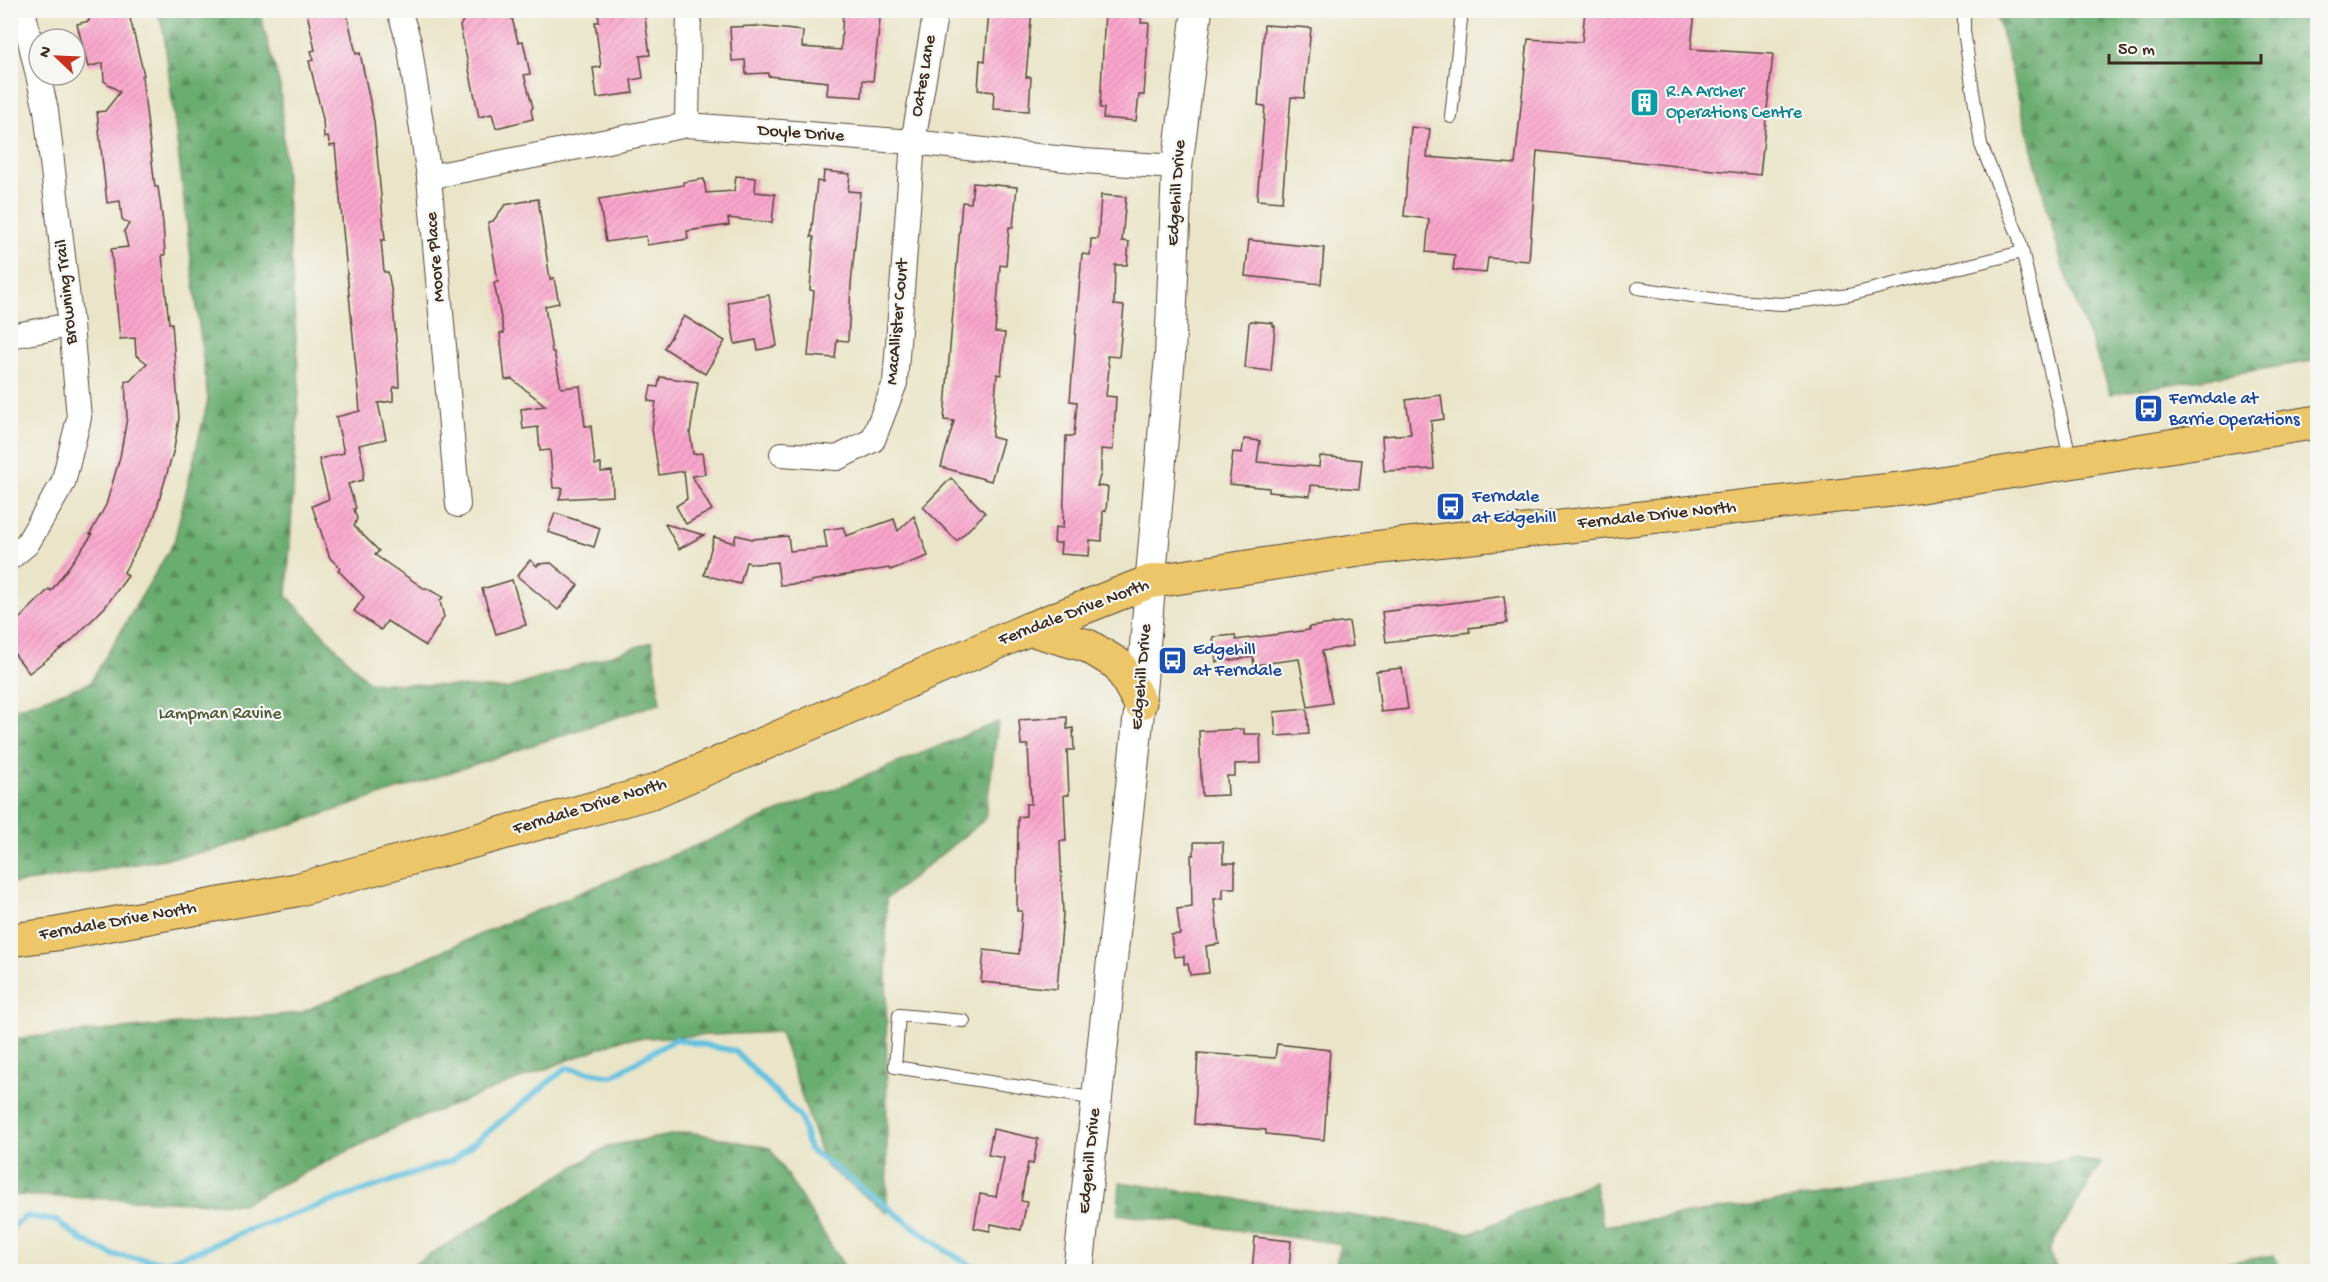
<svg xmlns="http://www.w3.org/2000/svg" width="2328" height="1282" font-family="'Gochi Hand',sans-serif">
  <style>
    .forest { fill: url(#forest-firs); stroke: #526c48; stroke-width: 1.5 }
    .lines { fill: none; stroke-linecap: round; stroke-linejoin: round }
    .stream { stroke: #61c1df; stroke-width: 6 }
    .building { fill: url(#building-hatch) }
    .service-casing { stroke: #554638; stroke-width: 14 }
    .minor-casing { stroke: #554638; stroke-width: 26 }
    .tertiary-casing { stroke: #554638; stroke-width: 32 }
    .primary-casing { stroke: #554638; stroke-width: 35 }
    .service { stroke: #fff; stroke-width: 12 }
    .minor { stroke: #fff; stroke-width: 24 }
    .tertiary { stroke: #fff; stroke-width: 30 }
    .primary { stroke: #ecc669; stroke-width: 33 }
    .labels { text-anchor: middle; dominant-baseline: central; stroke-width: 4.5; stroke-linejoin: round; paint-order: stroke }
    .street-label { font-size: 18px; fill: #3b2a1e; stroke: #f6f6f2 }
    .culture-label { font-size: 18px; fill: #0d838f; stroke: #f6f6f2; text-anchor: start }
    .transit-label { font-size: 18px; fill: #164399; stroke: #f6f6f2; text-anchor: start }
    .park-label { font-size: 18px; fill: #515a3c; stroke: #f6f6f2 }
  </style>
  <defs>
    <pattern id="forest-firs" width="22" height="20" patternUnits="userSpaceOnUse" patternTransform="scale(1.5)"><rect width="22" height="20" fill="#6aad71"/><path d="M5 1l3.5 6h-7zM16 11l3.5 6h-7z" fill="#588d5c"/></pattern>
    <pattern id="building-hatch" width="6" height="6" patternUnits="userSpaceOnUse" patternTransform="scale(1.5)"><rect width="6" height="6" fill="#faa6cc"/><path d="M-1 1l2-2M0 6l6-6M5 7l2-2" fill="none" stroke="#d78faf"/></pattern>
  </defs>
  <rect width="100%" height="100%" fill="#f6f6f2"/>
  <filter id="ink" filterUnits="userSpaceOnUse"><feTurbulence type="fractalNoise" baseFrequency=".0167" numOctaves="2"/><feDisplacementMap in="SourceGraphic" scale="12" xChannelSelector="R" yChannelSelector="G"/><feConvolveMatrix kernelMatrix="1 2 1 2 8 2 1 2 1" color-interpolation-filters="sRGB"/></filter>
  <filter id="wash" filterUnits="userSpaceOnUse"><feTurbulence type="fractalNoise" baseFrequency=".008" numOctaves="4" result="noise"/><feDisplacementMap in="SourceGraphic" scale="24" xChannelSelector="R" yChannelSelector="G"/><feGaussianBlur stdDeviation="1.35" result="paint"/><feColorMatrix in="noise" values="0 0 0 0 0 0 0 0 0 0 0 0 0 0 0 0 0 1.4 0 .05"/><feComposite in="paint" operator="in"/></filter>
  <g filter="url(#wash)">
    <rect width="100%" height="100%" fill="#eae5c8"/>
    <!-- forest -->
    <g class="forest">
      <polygon points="158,11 259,11 280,86 299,387 287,596 368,682 507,689 652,642 660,703 215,850 62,877 11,884 11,710 90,683 174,542 208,400 164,34"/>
      <polygon points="1996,11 2317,11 2317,360 2111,394 2063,268"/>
      <polygon points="998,722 985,819 886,899 887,1212 825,1165 780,1032 623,1039 396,1127 242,1204 11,1195 11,1039 300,1013 504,924"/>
      <polygon points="689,1132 770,1148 847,1271 403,1271 608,1146"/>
      <polygon points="2072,1159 2101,1163 2048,1251 2058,1271 1334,1271 1341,1244 1118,1214 1120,1182 1472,1233 1594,1181 1603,1226"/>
      <polygon points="2274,1255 2281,1271 2179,1271"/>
    </g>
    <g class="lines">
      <!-- stream -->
      <polyline class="stream" points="10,1229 26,1216 57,1221 82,1240 113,1255 165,1262 203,1249 239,1233 453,1160 566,1068 612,1076 675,1039 735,1051 801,1118 809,1149 945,1250 982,1272"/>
    </g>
    <g id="blocks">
      <!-- building -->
      <g class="building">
        <polygon points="87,10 128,10 144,75 142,76 155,187 158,187 163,223 165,255 162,255 169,323 172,323 179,418 174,449 154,518 124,572 128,576 105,607 70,642 29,673 10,648 10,628 49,589 51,591 92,535 90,534 106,505 120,457 127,418 125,381 130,381 147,363 136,355 135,338 120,339 111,249 128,247 124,231 129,224 122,219 120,201 107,203 97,112 105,111 120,92 104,81 103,63 88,67 77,24 89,21"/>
        <polygon points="316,10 346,10 356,54 360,53 374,121 385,240 381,240 384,272 388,272 392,294 398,363 399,387 394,387 393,391 393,401 378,403 386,439 359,445 364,467 363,480 348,484 356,508 354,509 357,519 354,526 379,551 375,555 425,589 426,588 443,597 440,601 444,617 426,646 387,621 381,630 354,611 364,597 338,570 340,568 330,558 312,506 329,499 319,459 344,453 336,417 360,411 335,145 330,146 328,137 324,138 323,119 309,61 314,60 311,51 315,50 307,13"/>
        <polygon points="469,10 510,10 518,42 523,41 530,74 524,75 533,107 531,110 533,119 496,128 492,114 479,117 460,26"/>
        <polygon points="598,10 644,10 650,55 640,56 643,78 631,80 633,93 597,98 593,68 601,67 595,22 599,22"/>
        <polygon points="843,10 881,10 873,81 863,80 862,97 827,95 828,82 768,76 768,73 746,74 745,60 732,61 730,27 756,26 803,31 802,47 841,50"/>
        <polygon points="989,10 1032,10 1026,77 1031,77 1029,111 993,109 994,92 978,90 980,60 985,61"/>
        <polygon points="1105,10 1142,10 1141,23 1149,23 1144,95 1139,95 1136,121 1103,118 1104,108 1100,108"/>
        <polygon points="1585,10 1695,10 1691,49 1773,54 1760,175 1537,151 1529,261 1488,258 1486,273 1453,270 1455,255 1426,252 1429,219 1404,216 1411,127 1430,129 1427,157 1515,164 1528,39 1582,42"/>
        <polygon points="1264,25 1311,28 1304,98 1291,97 1282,202 1257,200 1265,106 1258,105"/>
        <polygon points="824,171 850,174 848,191 860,192 851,285 848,341 837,340 835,358 808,356 814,291 810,290 814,237 811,237 817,181 823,182"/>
        <polygon points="736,176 756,178 755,192 775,194 772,223 728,218 729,225 687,231 688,239 647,245 646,236 606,242 599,199 684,185 683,182 704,179 706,193 734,191"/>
        <polygon points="973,183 1017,187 1013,227 1009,227 1006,266 1000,265 995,332 1005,333 1001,375 997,374 992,437 1003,440 991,481 941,467 954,421 944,420 962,202 971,203"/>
        <polygon points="1101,195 1126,197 1122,241 1129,242 1127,265 1115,265 1114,305 1124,306 1119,357 1107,356 1109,368 1106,396 1116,397 1113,450 1101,449 1101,473 1097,486 1108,487 1106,511 1103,511 1102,541 1090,540 1089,556 1060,554 1061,543 1054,543 1055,527 1063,528 1066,436 1074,436 1077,402 1070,401 1082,254 1090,255 1091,239 1098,239"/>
        <polygon points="538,199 550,279 554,278 559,303 545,306 552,352 554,352 561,388 580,386 585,426 591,426 595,465 601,464 601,472 612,471 613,496 559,499 563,488 553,488 550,450 540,451 538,427 523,429 521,409 546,406 512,379 505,380 500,333 504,333 494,283 498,282 488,222 493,221 505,205"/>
        <polygon points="1249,240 1324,248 1321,284 1245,276"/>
        <polygon points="769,295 777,346 758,350 756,340 735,344 728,302"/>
        <polygon points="684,316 725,341 705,374 664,348"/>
        <polygon points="1251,321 1273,323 1273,326 1275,326 1271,371 1245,368 1249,323"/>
        <polygon points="660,377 698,382 690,433 693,454 702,453 705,474 692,476 712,510 686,524 676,506 687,499 684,471 659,475 652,429 656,402 648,401 651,386 658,387"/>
        <polygon points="1441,395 1444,419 1431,421 1434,469 1384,471 1382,436 1411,434 1406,400"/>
        <polygon points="1244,439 1260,441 1257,462 1319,467 1320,456 1362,460 1359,489 1311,485 1310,496 1269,492 1269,488 1229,484 1233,452 1242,453"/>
        <polygon points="951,478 985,513 957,541 923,507"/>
        <polygon points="555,513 600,528 594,547 548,532"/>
        <polygon points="914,516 928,556 890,570 889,568 811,581 811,583 780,585 777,562 755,564 746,562 740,584 704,575 714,537 734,543 736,535 752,539 788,536 790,551 827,548 824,530 843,527 846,536 894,519 898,531"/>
        <polygon points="665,524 704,535 679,549"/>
        <polygon points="530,560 537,566 538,564 551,563 578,585 558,610 517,576"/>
        <polygon points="512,580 526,625 496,634 482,589"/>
        <polygon points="1504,596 1507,623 1469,628 1470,632 1386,642 1382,612"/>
        <polygon points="1349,622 1353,646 1322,651 1332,703 1308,707 1299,659 1254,665 1253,657 1216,662 1213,637 1235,635 1236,640 1309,630 1309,627"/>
        <polygon points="1402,668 1408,709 1381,712 1376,671"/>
        <polygon points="1307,709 1309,734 1276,736 1274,712"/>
        <polygon points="1067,717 1067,729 1073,728 1074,750 1067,750 1069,795 1064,795 1066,841 1060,841 1063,914 1057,989 981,982 984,950 1019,954 1022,911 1017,911 1018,817 1026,816 1026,804 1031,804 1028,745 1021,745 1019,720"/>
        <polygon points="1244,729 1244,734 1260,734 1261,763 1235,764 1235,776 1227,776 1228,795 1202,796 1199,731"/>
        <polygon points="1194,842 1223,842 1223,863 1235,863 1235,888 1223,888 1223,898 1214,899 1219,944 1206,946 1209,973 1190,975 1188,964 1184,964 1184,956 1174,957 1171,935 1180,934 1177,909 1192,907 1191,855 1194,855"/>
        <polygon points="1277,1044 1330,1050 1324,1140 1266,1134 1266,1130 1194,1124 1198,1053 1275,1058"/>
        <polygon points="993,1129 1038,1139 1033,1164 1028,1163 1021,1201 1027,1202 1021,1230 991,1224 990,1231 974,1228 980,1194 996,1197 1004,1158 988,1155"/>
        <polygon points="1255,1237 1291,1241 1289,1272 1252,1272"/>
      </g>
    </g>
  </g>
  <g filter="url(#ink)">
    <use href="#blocks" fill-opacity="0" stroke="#554638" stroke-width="1.5"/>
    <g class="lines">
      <defs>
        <g id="service">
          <polyline points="1964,10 1964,31 1981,145 2019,237 2071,461"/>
          <polyline points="1451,117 1462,10"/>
          <polyline points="1638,288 1719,300 1782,304 1849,295 2022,252"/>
          <polyline points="964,1021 899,1015 895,1067 1097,1099"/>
        </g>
        <g id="minor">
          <polyline points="399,10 409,42 429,177 458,505"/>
          <polyline points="687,125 689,10"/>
          <polyline points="429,177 687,125 913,142 1083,161 1177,167"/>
          <polyline points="10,336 71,325"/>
          <polyline points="782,454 837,458 873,440 895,383 913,142 936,10"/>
          <polyline points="10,558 27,544 63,483 79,418 71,325 46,110 23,10"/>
        </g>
        <polyline id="tertiary" points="1078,1272 1140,703 1170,356 1177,167 1197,10"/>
        <g id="primary">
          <polyline points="1029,629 1088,646 1119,665 1140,703"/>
          <polyline points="10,940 57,934 296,890 652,792 1029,629 1149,582 1373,548 1909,488 2318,422"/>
        </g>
      </defs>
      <!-- service casing -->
      <use href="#service" class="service-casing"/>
      <!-- minor casing -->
      <use href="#minor" class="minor-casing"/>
      <!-- tertiary casing -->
      <use href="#tertiary" class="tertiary-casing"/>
      <!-- primary casing -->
      <use href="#primary" class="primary-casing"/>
      <!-- service -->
      <use href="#service" class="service"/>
      <!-- minor -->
      <use href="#minor" class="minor"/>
      <!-- tertiary -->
      <use href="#tertiary" class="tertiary"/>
      <!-- primary -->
      <use href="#primary" class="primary"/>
    </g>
  </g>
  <!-- icons -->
  <defs>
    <symbol id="building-square" viewBox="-11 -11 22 22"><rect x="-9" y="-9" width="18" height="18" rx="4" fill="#0f9aa8" stroke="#f6f6f2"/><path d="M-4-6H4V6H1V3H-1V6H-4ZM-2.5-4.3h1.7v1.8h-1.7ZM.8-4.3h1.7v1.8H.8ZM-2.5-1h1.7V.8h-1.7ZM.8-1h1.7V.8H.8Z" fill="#fff"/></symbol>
    <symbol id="bus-square" viewBox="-11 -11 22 22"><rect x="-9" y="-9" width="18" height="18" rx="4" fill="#1a4fb4" stroke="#f6f6f2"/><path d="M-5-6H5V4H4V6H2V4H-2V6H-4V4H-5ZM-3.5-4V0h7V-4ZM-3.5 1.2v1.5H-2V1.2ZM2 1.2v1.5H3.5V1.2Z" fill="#fff"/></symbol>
  </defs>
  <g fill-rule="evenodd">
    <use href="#building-square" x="1628" y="86" width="33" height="33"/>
    <use href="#bus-square" x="2132" y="392" width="33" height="33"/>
    <use href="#bus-square" x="1434" y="490" width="33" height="33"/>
    <use href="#bus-square" x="1156" y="644" width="33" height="33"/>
  </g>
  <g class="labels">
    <!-- street labels -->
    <g class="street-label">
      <text transform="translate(924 76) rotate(-80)">Oates Lane</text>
      <text transform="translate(801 134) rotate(4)">Doyle Drive</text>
      <text transform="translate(1177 193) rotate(-86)">Edgehill Drive</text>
      <text transform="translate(436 257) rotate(-95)">Moore Place</text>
      <text transform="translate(67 292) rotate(-96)">Browning Trail</text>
      <text transform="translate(898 322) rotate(-85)">MacAllister Court</text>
      <text transform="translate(1657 516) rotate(-6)">Ferndale Drive North</text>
      <text transform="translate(1074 613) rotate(-21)">Ferndale Drive North</text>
      <text transform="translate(1142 677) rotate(-85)">Edgehill Drive</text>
      <text transform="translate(590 807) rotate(-17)">Ferndale Drive North</text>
      <text transform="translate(118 922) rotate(-10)">Ferndale Drive North</text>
      <text transform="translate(1090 1161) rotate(-84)">Edgehill Drive</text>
    </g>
    <!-- culture labels -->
    <g class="culture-label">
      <text x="1666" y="92">R.A Archer<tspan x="1666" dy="21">Operations Centre</tspan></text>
    </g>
    <!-- transit labels -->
    <g class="transit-label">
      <text x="2169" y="399">Ferndale at<tspan x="2169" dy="21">Barrie Operations</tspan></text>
      <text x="1472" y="497">Ferndale<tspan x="1472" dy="21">at Edgehill</tspan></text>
      <text x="1193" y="650">Edgehill<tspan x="1193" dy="21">at Ferndale</tspan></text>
    </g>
    <!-- park labels -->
    <g class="park-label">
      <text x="220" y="714">Lampman Ravine</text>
    </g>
  </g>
  <!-- margin -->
  <rect width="2328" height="1282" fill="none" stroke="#f6f6f2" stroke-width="36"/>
  <!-- north arrow -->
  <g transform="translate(57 57) rotate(293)"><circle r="28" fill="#f6f6f2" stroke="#aba49d" stroke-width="1.5"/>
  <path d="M0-4.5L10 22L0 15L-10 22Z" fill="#c8321e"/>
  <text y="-9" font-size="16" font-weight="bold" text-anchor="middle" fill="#3b2a1e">N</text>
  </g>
  <!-- scale -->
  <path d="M2109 54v9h152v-9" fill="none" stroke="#3b2a1e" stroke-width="3"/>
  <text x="2118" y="54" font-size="18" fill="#3b2a1e" stroke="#f6f6f2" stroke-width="4.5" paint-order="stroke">50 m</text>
</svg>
